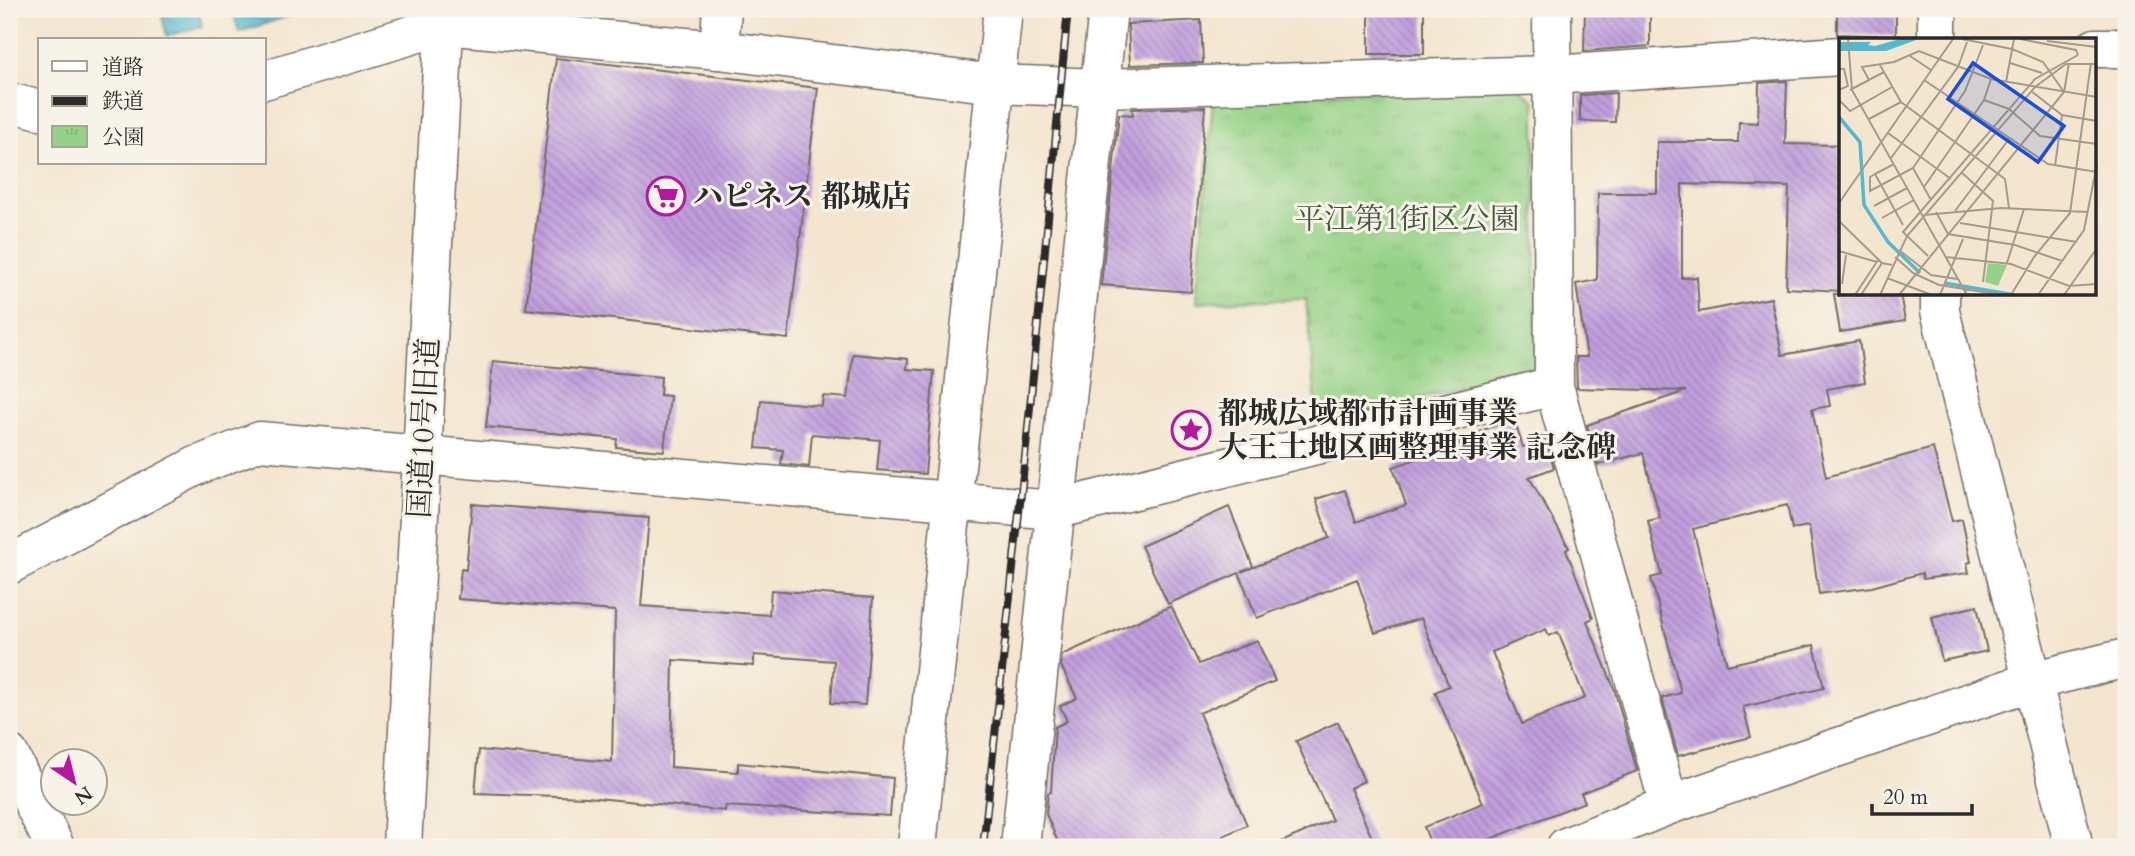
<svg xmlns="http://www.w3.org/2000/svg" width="2135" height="856" font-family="Cardo,'Noto Serif JP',serif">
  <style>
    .park { fill: url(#park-tufts); stroke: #607e59; stroke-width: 2 }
    .water { fill: url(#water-ripples); stroke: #3e727e; stroke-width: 2 }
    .building { fill: url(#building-back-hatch); fill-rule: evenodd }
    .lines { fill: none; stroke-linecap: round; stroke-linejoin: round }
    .minor-casing { stroke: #716c64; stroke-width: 41 }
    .minor { stroke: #fff; stroke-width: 38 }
    .rail-casing { stroke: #2b2b2b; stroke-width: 8 }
    .rail { stroke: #f7f3e8; stroke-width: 5; stroke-dasharray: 16; stroke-linecap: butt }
    .labels { text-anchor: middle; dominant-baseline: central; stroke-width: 6; stroke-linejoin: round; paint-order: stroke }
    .poi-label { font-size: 30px; font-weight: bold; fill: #2b2b2b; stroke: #f7f3e8; text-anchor: start }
    .park-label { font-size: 30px; fill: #465542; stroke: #f7f3e8 }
    .street-label { font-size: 30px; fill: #2b2b2b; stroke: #f7f3e8 }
    .inset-river { fill: none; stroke: #52b9d0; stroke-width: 3.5 }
    .inset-road { fill: none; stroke: #a49b8d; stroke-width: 2 }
    .view { fill: #1d4ed8; fill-opacity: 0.15; stroke: #1d4ed8; stroke-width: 3.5 }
    .inset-edge { fill: none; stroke: #2b2b2b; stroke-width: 3.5 }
  </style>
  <defs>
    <pattern id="park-tufts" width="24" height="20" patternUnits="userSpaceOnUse" patternTransform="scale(1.75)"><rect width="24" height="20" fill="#95d287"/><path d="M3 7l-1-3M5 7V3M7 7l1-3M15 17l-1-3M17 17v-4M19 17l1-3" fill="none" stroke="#81b475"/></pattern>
    <pattern id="water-ripples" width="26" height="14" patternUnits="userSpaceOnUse" patternTransform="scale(1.75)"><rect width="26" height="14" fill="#52b9d0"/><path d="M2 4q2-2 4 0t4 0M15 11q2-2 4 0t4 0" fill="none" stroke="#4497a9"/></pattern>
    <pattern id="building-back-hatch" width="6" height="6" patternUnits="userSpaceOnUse" patternTransform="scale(1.75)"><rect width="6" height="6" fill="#c19fde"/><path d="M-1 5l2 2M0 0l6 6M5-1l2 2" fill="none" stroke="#9d82b4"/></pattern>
  </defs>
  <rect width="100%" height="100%" fill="#f7f3e8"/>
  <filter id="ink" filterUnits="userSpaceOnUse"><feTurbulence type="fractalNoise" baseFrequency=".0143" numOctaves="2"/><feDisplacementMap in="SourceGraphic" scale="14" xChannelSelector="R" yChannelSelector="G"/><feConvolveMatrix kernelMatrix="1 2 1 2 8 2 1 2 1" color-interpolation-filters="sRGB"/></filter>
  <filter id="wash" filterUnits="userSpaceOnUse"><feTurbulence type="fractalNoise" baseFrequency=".00686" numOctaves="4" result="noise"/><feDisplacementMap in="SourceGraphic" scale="28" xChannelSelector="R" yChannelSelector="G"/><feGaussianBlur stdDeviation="1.57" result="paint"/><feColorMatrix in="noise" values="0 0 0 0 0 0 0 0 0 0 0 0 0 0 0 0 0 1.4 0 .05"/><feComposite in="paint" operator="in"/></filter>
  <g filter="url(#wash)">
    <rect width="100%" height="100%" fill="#f4e5ce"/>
    <!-- park -->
    <polygon class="park" points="1516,85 1535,102 1536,368 1318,425 1306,299 1196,302 1213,98"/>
    <!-- water -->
    <g class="water">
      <polygon points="160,9 198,9 202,26 167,36"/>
      <polygon points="232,9 312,9 239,32"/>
    </g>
    <g id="blocks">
      <!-- building -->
      <g class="building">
        <rect x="1369" y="9" width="55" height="45"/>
        <polygon points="1585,9 1650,9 1650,46 1584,51"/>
        <polygon points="1837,9 1896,9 1896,36 1837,34"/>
        <polygon points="1201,20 1203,63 1130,65 1128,24"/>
        <polygon points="556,58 818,88 788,339 526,309"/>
        <polygon points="1787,81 1785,144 1841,145 1841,291 1786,288 1789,187 1682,184 1682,278 1697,277 1699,312 1771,298 1782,355 1859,341 1865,382 1827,389 1830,406 1812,409 1826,477 1933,448 1952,521 1962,519 1971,562 1967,563 1969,573 1923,579 1922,573 1872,587 1819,594 1809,526 1792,529 1787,505 1693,529 1727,665 1814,645 1824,688 1743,707 1751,737 1678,756 1662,698 1681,693 1651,578 1662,575 1648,521 1660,518 1643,453 1598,465 1587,425 1686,391 1577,388 1576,357 1587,357 1576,284 1597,280 1598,193 1657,193 1657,142 1738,142 1739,122 1758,123 1759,83"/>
        <polygon points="1616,93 1615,122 1580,121 1580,95"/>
        <polygon points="1205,107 1191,292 1101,285 1119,114 1133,115 1132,109"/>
        <polygon points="1834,294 1900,294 1905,321 1840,332"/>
        <polygon points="853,354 908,359 907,369 934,371 925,474 877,470 880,440 812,434 809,467 781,464 783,450 756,448 761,400 822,406 823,396 848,398"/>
        <polygon points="493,361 661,377 660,395 670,396 664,451 616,447 617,439 486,427"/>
        <path d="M 1514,419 L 1523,447 L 1546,439 L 1554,468 L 1529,477 L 1569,548 L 1566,550 L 1593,618 L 1587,621 L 1614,688 L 1637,771 L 1581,793 L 1585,802 L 1470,847 L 1432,847 L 1424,827 L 1483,803 L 1435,692 L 1449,686 L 1421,618 L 1375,633 L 1357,579 L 1257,618 L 1239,573 L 1168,604 L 1141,546 L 1229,507 L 1253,567 L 1241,572 L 1329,538 L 1316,499 L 1345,490 L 1356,522 L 1406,505 L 1393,467 L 1460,444 L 1458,439 ZM 1546,629 L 1549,636 L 1558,632 L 1585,698 L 1522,724 L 1492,652 Z"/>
        <polygon points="472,504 649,518 641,606 769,615 771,590 873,598 865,705 831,703 834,661 754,655 754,666 673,660 671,767 738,772 738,763 893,778 890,816 725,806 725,811 587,797 475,793 479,750 612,762 615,611 458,599 461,569 466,570"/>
        <polygon points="1171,606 1199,664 1257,640 1275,681 1199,713 1247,825 1223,836 1228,847 1060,847 1046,814 1048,793 1051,792 1055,727 1067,721 1060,706 1077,698 1061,666 1062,655"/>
        <polygon points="1977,606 1987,651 1942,661 1932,617"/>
        <polygon points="1338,722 1364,781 1350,788 1376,847 1270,847 1332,820 1296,741"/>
      </g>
    </g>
  </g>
  <g filter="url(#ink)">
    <use href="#blocks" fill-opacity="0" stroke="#716c64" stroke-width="2"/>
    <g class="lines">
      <defs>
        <g id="minor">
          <polyline points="1552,9 1554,386 1669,805"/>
          <polyline points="1937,40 1937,9"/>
          <polyline points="2095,48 2126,48"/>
          <polyline points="719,50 722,9"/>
          <polyline points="264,80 444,25 719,50 996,84 1101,88 1552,75 1841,56"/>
          <polyline points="9,102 40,110"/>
          <polyline points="1940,294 1940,311 2074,847"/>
          <polyline points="9,565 196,466 260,441 1054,510 1554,386"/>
          <polyline points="9,754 55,847"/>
          <polyline points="402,847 445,9"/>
          <polyline points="917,847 1003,9"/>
          <polyline points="1020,847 1108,9"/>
          <polyline points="1566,847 1669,805 2032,681 2126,658"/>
        </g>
      </defs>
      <!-- minor casing -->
      <use href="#minor" class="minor-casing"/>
      <!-- minor -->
      <use href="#minor" class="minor"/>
      <defs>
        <polyline id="rail" points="983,847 1027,438 1068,9"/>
      </defs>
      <!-- rail casing -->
      <use href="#rail" class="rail-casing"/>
      <!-- rail -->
      <use href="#rail" class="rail"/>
    </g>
  </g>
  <!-- icons -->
  <defs>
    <symbol id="supermarket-ring" viewBox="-11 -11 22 22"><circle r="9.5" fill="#f7f3e8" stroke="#b5179e" stroke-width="1.5"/><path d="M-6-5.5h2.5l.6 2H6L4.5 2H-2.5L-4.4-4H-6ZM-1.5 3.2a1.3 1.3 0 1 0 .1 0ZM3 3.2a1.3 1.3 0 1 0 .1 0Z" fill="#b5179e"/></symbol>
    <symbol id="sight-ring" viewBox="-11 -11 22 22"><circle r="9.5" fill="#f7f3e8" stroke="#b5179e" stroke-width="1.5"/><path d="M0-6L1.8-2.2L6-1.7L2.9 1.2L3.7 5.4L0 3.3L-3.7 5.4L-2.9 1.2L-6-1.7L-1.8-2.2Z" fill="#b5179e"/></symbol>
  </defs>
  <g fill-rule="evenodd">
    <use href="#supermarket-ring" x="644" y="174" width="44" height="44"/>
    <use href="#sight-ring" x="1169" y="408" width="44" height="44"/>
  </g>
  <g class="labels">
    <!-- poi labels -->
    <g class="poi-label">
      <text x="693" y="196">ハピネス 都城店</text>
      <text x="1218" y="413">都城広域都市計画事業<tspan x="1218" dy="34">大王土地区画整理事業 記念碑</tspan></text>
    </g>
    <!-- park labels -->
    <g class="park-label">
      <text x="1407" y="219">平江第1街区公園</text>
    </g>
    <!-- street labels -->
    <g class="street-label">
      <text transform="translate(424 428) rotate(-87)">国道10号旧道</text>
    </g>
  </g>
  <!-- overview -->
  <g transform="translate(1839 38)">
    <rect width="257" height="257" fill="#f4e5ce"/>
    <path d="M 149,225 L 168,227 L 159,248 L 146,244 Z" fill="#95d287"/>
    <path d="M 61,1 L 80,1 L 47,13 L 0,13 L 0,4 L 32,4 L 29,7 L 36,8 Z" fill="#52b9d0"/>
    <path class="inset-river" d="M 0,79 L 21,104 L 25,167 L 49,204 L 81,235M 105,245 L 176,257"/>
    <path class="inset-road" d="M 9,1 L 13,52 L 128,257M 123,1 L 173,11 L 204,24 L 225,54M 181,1 L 237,12 L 239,17M 208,3 L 258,9M 71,18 L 92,32M 171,25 L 203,35M 41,27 L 62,64 L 166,141 L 170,170M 0,31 L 5,31 L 9,48 L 0,52M 30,42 L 23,29 L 55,24 L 80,13 L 152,41 L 258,59M 85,42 L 209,126 L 258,134M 167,44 L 175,1M 11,52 L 45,34M 192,53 L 223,77 L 258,83M 0,62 L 11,73 L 53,49M 145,62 L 170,71 L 201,98 L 258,106M 30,81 L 62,64M 49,95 L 112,141M 52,120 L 119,29 L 128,4M 55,126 L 36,136 L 64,187M 216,128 L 223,77M 74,130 L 92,162M 122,134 L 154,163 L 144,244M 36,136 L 31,139 L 31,153 L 74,130 L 126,53 L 144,7M 85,149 L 145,62 L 152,41M 0,165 L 114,1M 35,168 L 68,150M 116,173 L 170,101M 97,174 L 109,196 L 176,207 L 223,223M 85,177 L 162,170 L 249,174M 43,180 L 75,162M 0,183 L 43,225 L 53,227M 121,185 L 238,204M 60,212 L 92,237 L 118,241M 0,213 L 38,224M 89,218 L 64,194 L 196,41 L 239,17M 56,219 L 74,235 L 100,247 L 163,257M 107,219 L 172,226 L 230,248 L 258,246M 168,225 L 185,171M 48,240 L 93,257M 3,246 L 7,217M 16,257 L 39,222M 22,257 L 43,225M 41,257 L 68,198 L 196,49 L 227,26 L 258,26M 60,257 L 225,54 L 230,25M 101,257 L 124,201M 172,257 L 195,219 L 231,175 L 252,25M 199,257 L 245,192 L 258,126M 225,257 L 258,210"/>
    <path class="view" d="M 134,25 L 225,88 L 199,124 L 109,61 Z"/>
    <rect width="257" height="257" class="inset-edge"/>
  </g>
  <!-- margin -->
  <rect width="2135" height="856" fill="none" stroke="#f7f3e8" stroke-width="35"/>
  <!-- legend -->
  <rect x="38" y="38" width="228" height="126" fill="#f7f3e8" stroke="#a5a39c" stroke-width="2"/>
  <rect x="52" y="61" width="35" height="10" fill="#ffffff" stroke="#a5a39c" stroke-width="2"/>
  <text x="102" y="74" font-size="21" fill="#2b2b2b">道路</text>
  <rect x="52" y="96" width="35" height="10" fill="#2b2b2b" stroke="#a5a39c" stroke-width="2"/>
  <text x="102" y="108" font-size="21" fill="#2b2b2b">鉄道</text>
  <rect x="52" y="126" width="35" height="21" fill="url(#park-tufts)" stroke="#a5a39c" stroke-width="2"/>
  <text x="102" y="144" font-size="21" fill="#2b2b2b">公園</text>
  <!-- north arrow -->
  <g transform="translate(74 782) rotate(145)"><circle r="33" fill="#f7f3e8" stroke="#a5a39c" stroke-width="2"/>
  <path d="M0-5L12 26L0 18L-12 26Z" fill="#b5179e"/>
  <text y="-10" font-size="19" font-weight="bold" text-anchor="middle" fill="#2b2b2b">N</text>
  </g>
  <!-- scale -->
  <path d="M1872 804v10h100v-10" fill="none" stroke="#2b2b2b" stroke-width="3.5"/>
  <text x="1883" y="804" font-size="21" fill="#2b2b2b" stroke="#f7f3e8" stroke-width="5" paint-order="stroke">20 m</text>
</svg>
